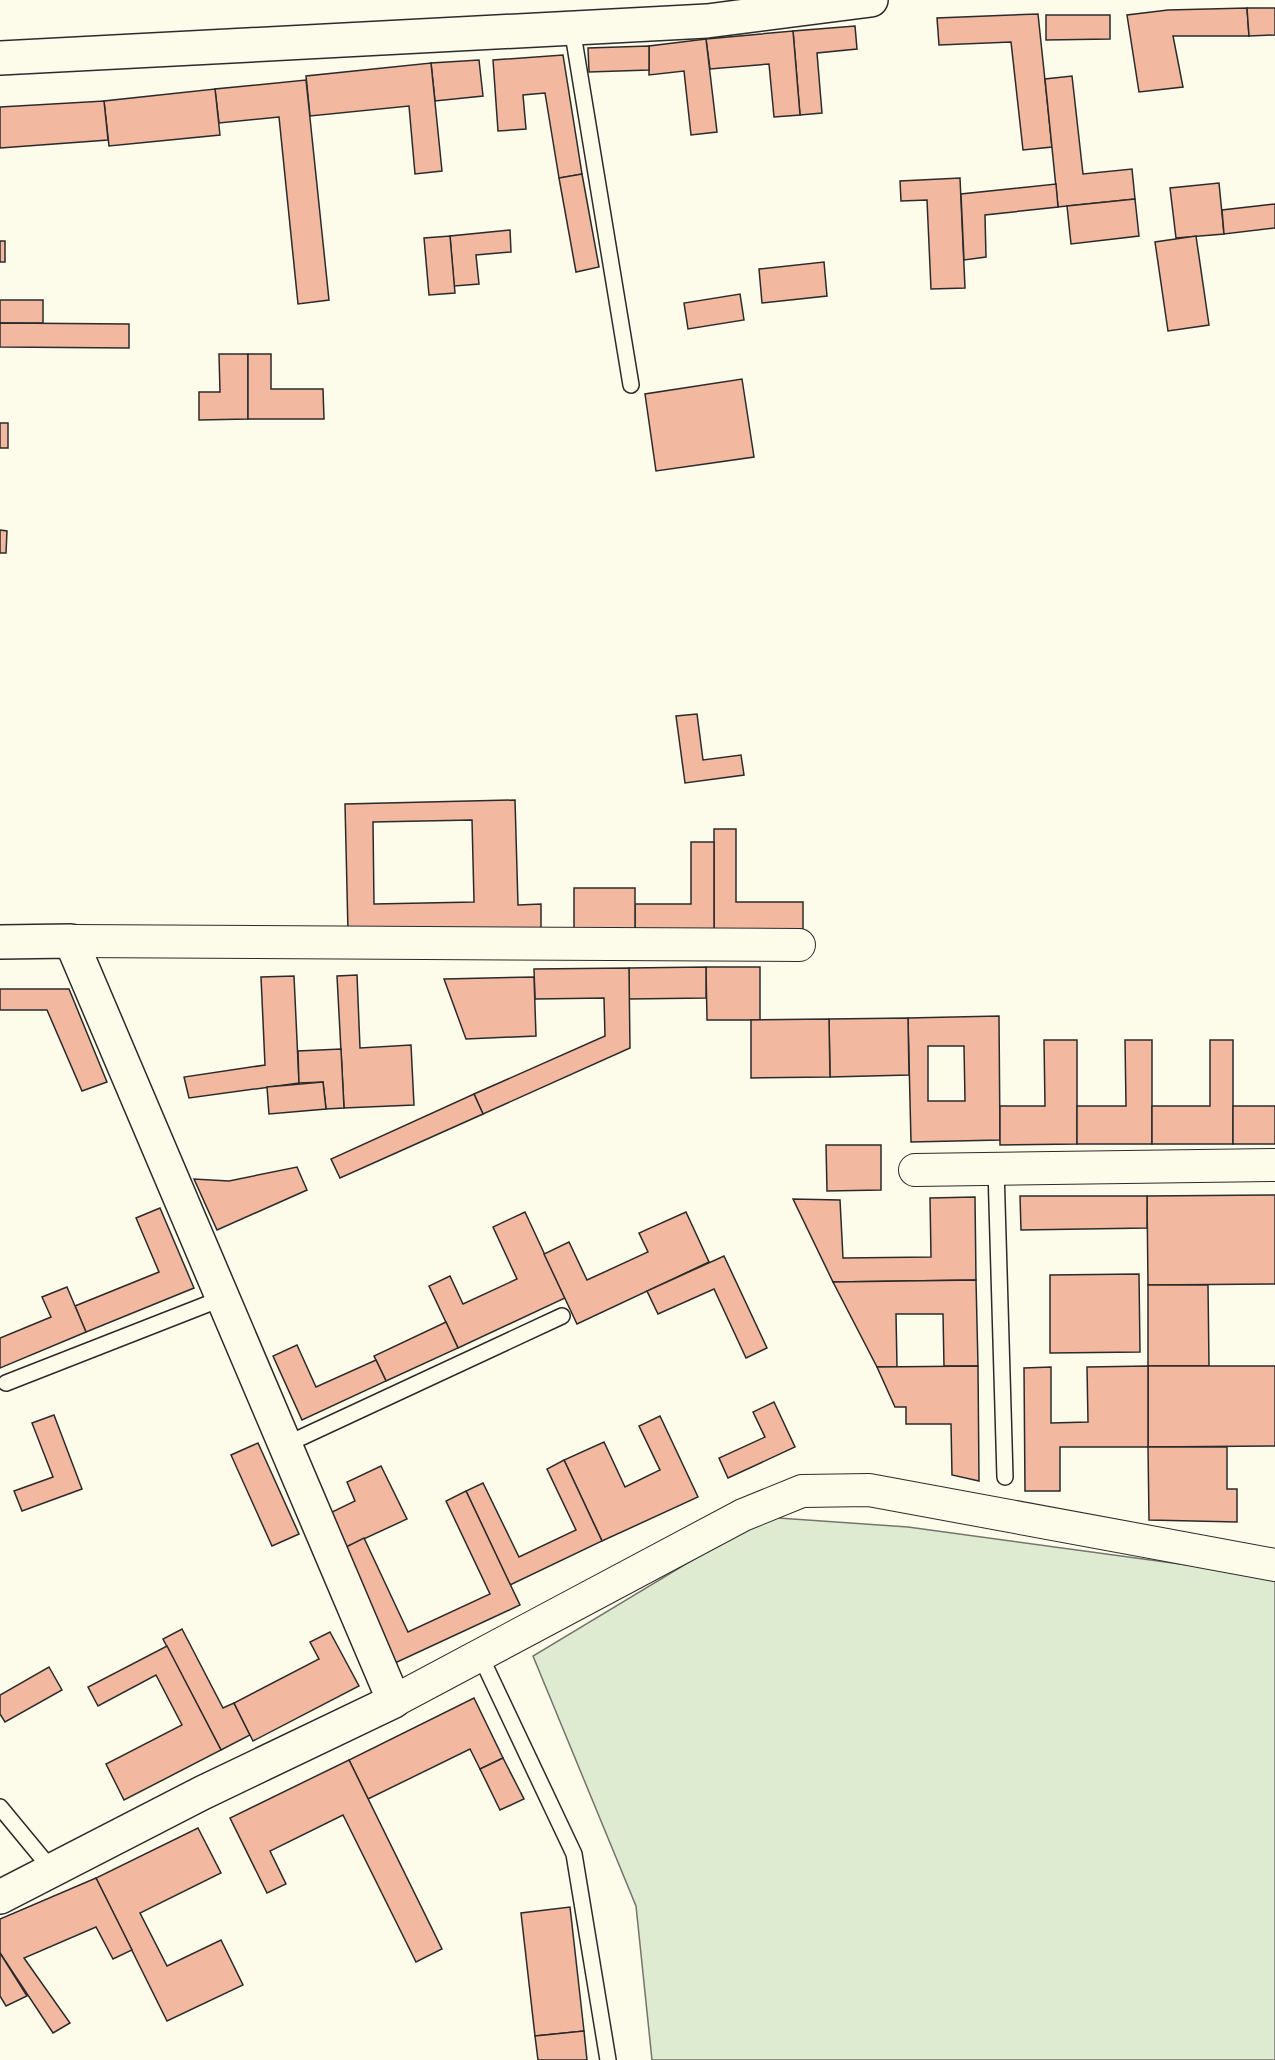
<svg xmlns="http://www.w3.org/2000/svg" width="1275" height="2060" font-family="Montserrat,sans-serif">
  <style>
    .green { fill: #deebd1; stroke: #74746e; stroke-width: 1.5 }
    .building { fill: #f2b8a0; stroke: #2b2b2b; stroke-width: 1.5; fill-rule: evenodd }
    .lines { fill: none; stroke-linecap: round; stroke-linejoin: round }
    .lane-casing { stroke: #2b2b2b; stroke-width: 18 }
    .street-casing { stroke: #2b2b2b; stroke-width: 34 }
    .secondary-casing { stroke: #2b2b2b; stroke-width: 36 }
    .lane { stroke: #fdfbea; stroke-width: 15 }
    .street { stroke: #fdfbea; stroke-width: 32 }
    .secondary { stroke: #fdfbea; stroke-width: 33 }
  </style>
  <rect width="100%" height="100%" fill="#fdfbea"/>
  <!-- green -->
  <polygon class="green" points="764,1517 908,1527 1275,1577 1275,2060 652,2060 636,1906 533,1656"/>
  <!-- building -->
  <g class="building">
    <polygon points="1247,8 1249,36 1173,36 1183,87 1139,92 1127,15 1168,10"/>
    <polygon points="1247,8 1275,8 1275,35 1249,36"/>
    <polygon points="1038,14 1052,147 1023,150 1011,42 939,45 937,18"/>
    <polygon points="1046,15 1110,15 1110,39 1046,40"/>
    <polygon points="855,26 857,49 817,53 822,113 800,115 793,31"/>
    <polygon points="793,31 800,115 774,117 769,64 710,69 706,39"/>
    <polygon points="706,39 717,132 691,135 684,71 649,75 649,46"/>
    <polygon points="649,46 649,70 589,72 588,48"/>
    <polygon points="563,55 582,174 559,178 545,93 523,95 526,129 498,131 493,60"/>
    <polygon points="479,60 483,96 435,101 431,63"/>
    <polygon points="431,63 442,171 415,174 409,106 310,116 306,76"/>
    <polygon points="1072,76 1083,174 1132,169 1135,199 1058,207 1045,79"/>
    <polygon points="306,80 329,300 298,304 279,117 219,123 215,89"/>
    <polygon points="215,89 220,135 109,146 104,101"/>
    <polygon points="104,101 108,140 0,148 0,107"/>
    <polygon points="582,174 599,267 576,272 559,178"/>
    <polygon points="960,178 965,288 931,289 927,200 901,201 900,181"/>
    <polygon points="1219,183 1224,234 1176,238 1170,188"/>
    <polygon points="1056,184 1058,207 985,215 986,257 964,260 961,194"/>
    <polygon points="1135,199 1139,236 1071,244 1067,206"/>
    <polygon points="1275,204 1275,228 1224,234 1222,210"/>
    <polygon points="510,230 511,252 476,255 479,284 454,286 450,236"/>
    <polygon points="450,236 455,293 429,295 424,238"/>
    <polygon points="1196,236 1209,325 1168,331 1155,242"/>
    <rect x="0" y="241" width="5" height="21"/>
    <polygon points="824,262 827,296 762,303 759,269"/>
    <polygon points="740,294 744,320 688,329 684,303"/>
    <rect x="0" y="300" width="43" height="23"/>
    <polygon points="0,323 129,324 129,348 0,347"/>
    <polygon points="219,354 248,354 248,419 199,420 199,392 220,392"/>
    <polygon points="248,354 271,354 271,389 323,389 324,419 248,419"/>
    <polygon points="742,379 754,457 656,471 645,394"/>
    <rect x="0" y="423" width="8" height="25"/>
    <polygon points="0,530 7,531 6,553 0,553"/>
    <polygon points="697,714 703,760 741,755 744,775 685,783 676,716"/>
    <path d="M 515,800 L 518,905 L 541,904 L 541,928 L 348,932 L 345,804 ZM 472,820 L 474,902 L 374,904 L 373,822 Z"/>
    <polygon points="714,829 736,829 736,902 803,902 803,929 714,929"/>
    <polygon points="691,842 714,842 714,929 635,929 635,904 691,904"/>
    <rect x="574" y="888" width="61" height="41"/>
    <polygon points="706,967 760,967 760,1020 707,1020"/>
    <polygon points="706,967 706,998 629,999 629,968"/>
    <polygon points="629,968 630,1048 483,1114 474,1094 605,1036 604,998 535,999 534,969"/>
    <polygon points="357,975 360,1048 411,1045 414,1105 344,1108 337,976"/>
    <polygon points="294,976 299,1083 189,1098 184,1077 265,1065 261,977"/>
    <polygon points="534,977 536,1036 466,1039 444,979"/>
    <polygon points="0,989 69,989 107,1082 82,1091 47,1010 0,1010"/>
    <path d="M 999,1016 L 1000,1140 L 911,1142 L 908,1018 ZM 928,1046 L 964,1046 L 965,1101 L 928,1101 Z"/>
    <polygon points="908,1018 909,1075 830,1077 829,1019"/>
    <polygon points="829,1019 830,1077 751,1078 751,1020"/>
    <polygon points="1044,1040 1077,1040 1077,1144 1000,1145 1000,1106 1045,1106"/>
    <polygon points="1125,1040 1152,1040 1152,1144 1077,1144 1077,1106 1126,1106"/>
    <polygon points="1210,1040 1233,1040 1233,1144 1152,1144 1152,1106 1210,1106"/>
    <polygon points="341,1049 344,1108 326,1109 323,1082 299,1083 298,1051"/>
    <polygon points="323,1082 326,1109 269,1114 267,1087"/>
    <polygon points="474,1094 483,1114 340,1178 331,1159"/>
    <rect x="1233" y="1106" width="42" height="38"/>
    <polygon points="826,1145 881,1145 881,1190 827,1191"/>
    <polygon points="297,1167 307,1190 217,1230 194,1179 229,1181"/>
    <polygon points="1275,1195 1275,1284 1148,1285 1147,1196"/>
    <polygon points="1020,1196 1147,1196 1147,1228 1021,1230"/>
    <polygon points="975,1197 976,1280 833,1282 793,1199 840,1200 843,1258 931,1257 930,1198"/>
    <polygon points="160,1208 194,1288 86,1332 75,1306 159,1272 136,1218"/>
    <polygon points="525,1212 565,1298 458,1348 429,1286 450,1276 463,1304 517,1279 493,1227"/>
    <polygon points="686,1212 709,1262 577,1324 544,1254 569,1242 587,1280 648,1252 639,1233"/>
    <polygon points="724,1256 767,1348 746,1358 714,1289 658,1314 647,1291"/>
    <polygon points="1139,1274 1140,1352 1050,1353 1050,1275"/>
    <polygon points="976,1280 978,1366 944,1366 943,1314 896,1314 897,1367 877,1367 833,1282"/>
    <polygon points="1148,1285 1208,1285 1209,1366 1148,1366"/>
    <polygon points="67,1287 86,1332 0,1368 0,1338 51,1317 42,1297"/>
    <polygon points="446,1322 458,1348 386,1381 374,1356"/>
    <polygon points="297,1345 316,1387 376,1360 386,1381 302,1420 273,1356"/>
    <polygon points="978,1366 979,1481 952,1475 951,1424 906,1424 906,1407 895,1407 877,1367"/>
    <polygon points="1148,1366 1275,1366 1275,1446 1148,1447"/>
    <polygon points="1148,1366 1148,1447 1060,1447 1060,1491 1025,1491 1024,1368 1051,1367 1051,1423 1088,1422 1087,1367"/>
    <polygon points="774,1402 795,1447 728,1478 719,1458 765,1437 753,1412"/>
    <polygon points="54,1415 82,1489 22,1511 14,1491 53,1477 32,1423"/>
    <polygon points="660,1416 698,1497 602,1541 564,1460 604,1442 625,1487 660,1470 639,1426"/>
    <polygon points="258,1443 299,1534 272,1546 231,1455"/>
    <polygon points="1148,1447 1227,1447 1227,1489 1237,1489 1237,1522 1149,1520"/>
    <polygon points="564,1460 602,1541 510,1585 466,1491 483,1483 519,1557 576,1530 547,1469"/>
    <polygon points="381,1466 407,1519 342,1549 326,1515 355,1501 347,1482"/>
    <polygon points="466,1491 520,1605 395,1663 342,1549 364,1538 408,1632 490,1594 446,1501"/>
    <polygon points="182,1629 223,1708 234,1703 250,1735 221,1750 163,1639"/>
    <polygon points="330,1632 359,1686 253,1741 234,1703 319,1659 310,1642"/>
    <polygon points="167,1646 221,1750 124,1800 106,1764 182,1725 156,1675 98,1706 88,1687"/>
    <polygon points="49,1667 62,1690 5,1722 0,1714 0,1695"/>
    <polygon points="474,1698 503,1758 480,1769 470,1749 368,1799 349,1760"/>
    <polygon points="503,1758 524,1799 500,1810 480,1769"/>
    <polygon points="349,1760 442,1949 416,1962 343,1815 270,1851 286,1884 267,1893 230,1818"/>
    <polygon points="198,1828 221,1873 140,1913 167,1966 221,1940 243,1985 167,2021 96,1878"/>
    <polygon points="96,1878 132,1950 113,1959 96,1927 24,1958 70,2023 53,2033 0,1953 0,1919"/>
    <polygon points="570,1907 584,2031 535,2036 521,1913"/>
    <polygon points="0,1953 27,1996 6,2006 0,1996"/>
    <polygon points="584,2031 587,2060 538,2060 535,2036"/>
  </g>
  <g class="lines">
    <defs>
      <g id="lane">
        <polyline points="572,28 631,385"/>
        <polyline points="996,1169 1005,1477"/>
        <polyline points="6,1383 223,1298"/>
        <polyline points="285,1445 562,1316"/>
        <polyline points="480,1655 574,1854 608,2060"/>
        <polyline points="0,1807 52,1870"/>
      </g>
      <g id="street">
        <polyline points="71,941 799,945"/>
        <polyline points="915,1170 1275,1165"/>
        <polyline points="394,1701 743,1515 802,1491 869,1490 1275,1565"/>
      </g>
      <g id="secondary">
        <polyline points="0,58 707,21 871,0"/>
        <polyline points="0,942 71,941 394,1701 202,1793 0,1897"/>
      </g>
    </defs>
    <!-- lane casing -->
    <use href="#lane" class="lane-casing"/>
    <!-- street casing -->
    <use href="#street" class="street-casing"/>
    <!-- secondary casing -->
    <use href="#secondary" class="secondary-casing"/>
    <!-- lane -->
    <use href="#lane" class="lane"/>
    <!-- street -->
    <use href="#street" class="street"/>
    <!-- secondary -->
    <use href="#secondary" class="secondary"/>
  </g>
</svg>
